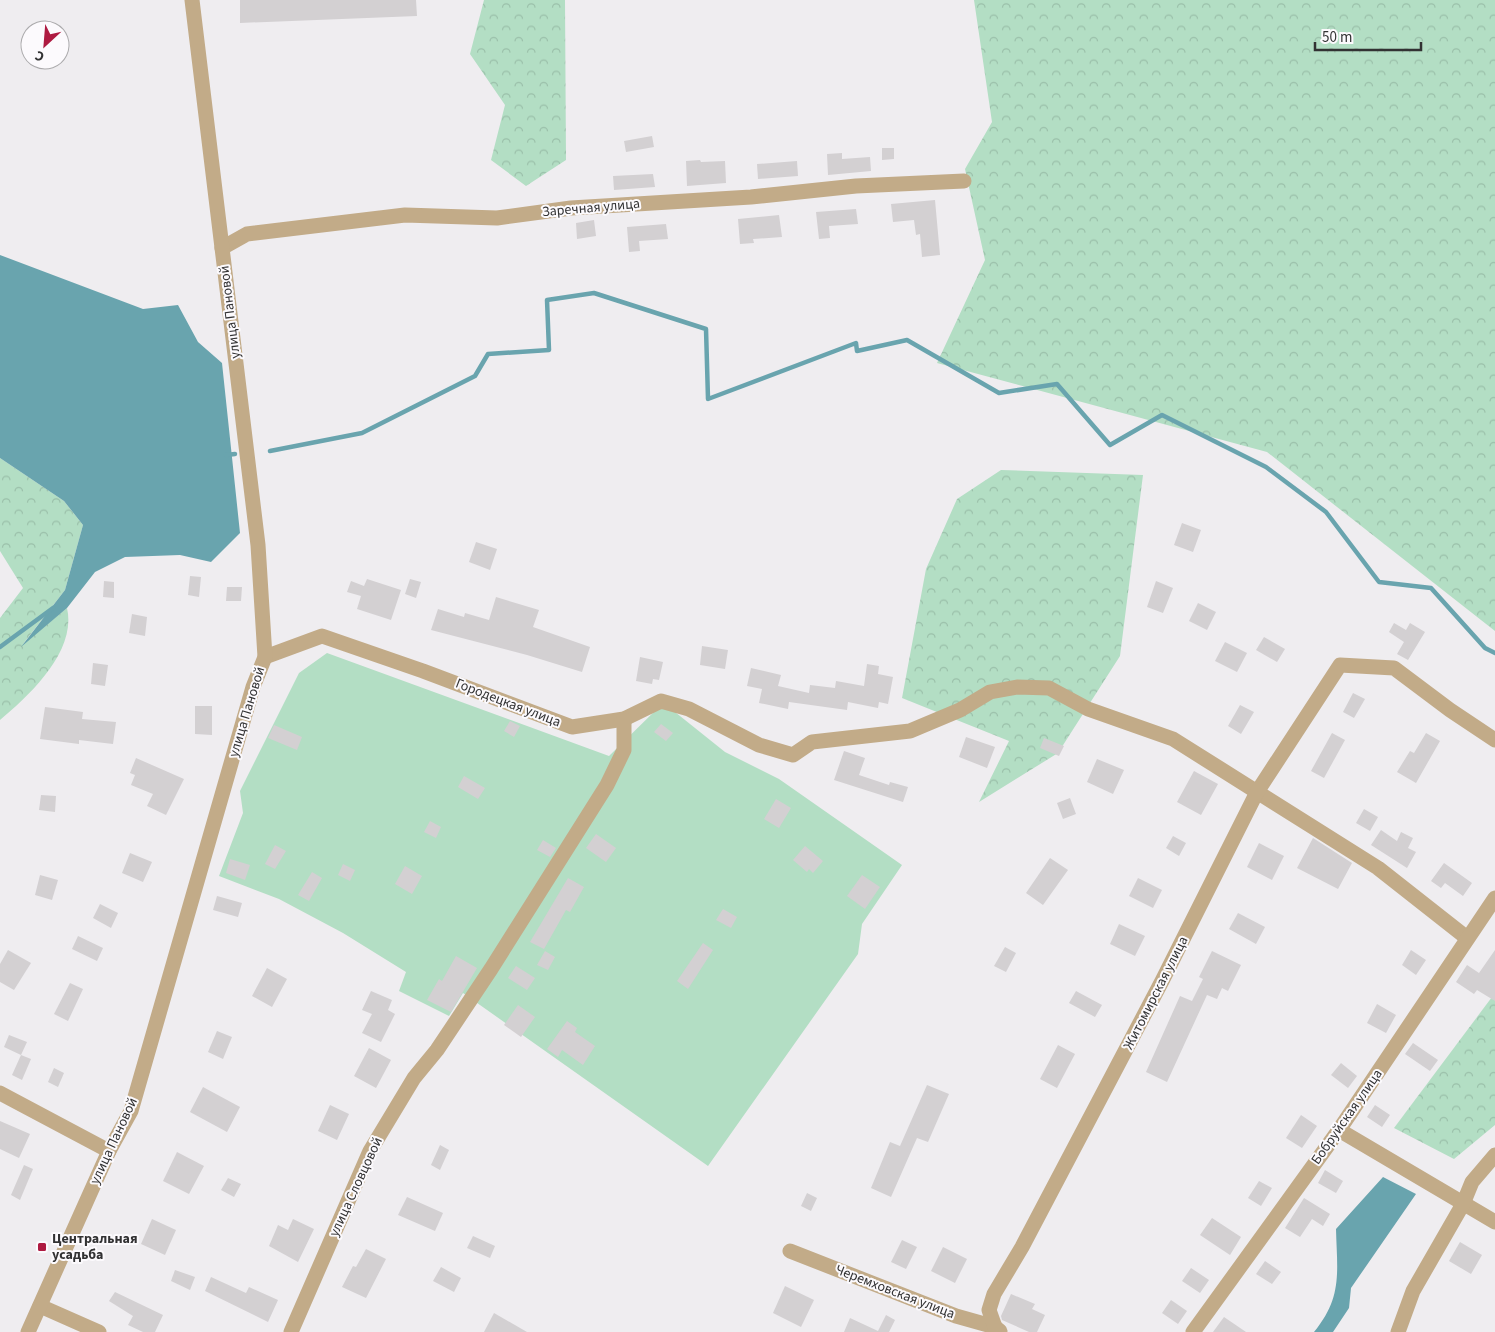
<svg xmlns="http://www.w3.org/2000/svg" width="1495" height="1332" font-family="'Source Sans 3',sans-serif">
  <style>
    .forest { fill: url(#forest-crowns) }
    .green { fill: #b3dec4 }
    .water { fill: #69a4ae }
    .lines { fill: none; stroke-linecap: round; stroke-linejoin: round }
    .stream { stroke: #69a4ae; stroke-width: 4.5 }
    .building { fill: #d3d0d2 }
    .minor { stroke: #c2ab88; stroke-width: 15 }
    .poi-dot { fill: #ae1a41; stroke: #fcfafd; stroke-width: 2 }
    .labels { text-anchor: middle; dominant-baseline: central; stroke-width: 4; stroke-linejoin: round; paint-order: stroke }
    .street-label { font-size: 14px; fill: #323233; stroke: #fcfafd }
    .poi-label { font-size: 14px; font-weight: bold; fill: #323233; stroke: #fcfafd; text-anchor: start }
  </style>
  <defs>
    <pattern id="forest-crowns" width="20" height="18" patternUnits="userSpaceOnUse" patternTransform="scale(1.25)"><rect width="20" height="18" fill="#b3dec4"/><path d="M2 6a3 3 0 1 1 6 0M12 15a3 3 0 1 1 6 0" fill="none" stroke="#9abfa9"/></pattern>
  </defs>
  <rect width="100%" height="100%" fill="#efedf0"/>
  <!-- forest -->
  <g class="forest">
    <polygon points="484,0 565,0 566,160 526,186 491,160 505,105 470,54"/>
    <polygon points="974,0 1495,0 1495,631 1267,452 937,363 985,260 965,169 992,122"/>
    <path d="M 0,458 L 64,501 L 83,525 L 65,590 L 23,644 L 67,608 C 77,651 30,695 0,720 L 0,618 L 23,588 L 0,551 Z"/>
    <polygon points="1001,470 1143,475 1120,656 1058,753 979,802 1009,741 902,698 926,569 957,499"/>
    <polygon points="1495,993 1495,1125 1454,1159 1394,1128"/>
  </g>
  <!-- green -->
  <polygon class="green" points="327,653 609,756 660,706 675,712 725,752 779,779 902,865 862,924 858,954 708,1166 463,993 449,1016 399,991 406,972 343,933 279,899 219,876 243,813 240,791 299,673"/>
  <!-- water -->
  <g class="water">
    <polygon points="0,255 143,309 178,305 198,342 222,363 240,533 211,562 180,555 125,557 95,572 67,608 21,647 65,590 83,525 64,501 0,458"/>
    <path d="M 1383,1177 L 1416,1194 L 1351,1288 L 1349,1308 L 1333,1332 L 1314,1332 C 1343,1297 1337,1271 1336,1229 Z"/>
  </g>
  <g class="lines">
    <!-- stream -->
    <g class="stream">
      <polyline points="270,451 362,433 475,376 488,354 549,350 547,300 594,293 706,329 708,399 856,343 857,351 907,340 999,393 1057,384 1110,445 1162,415 1266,467 1326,512 1379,582 1431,588 1485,648 1495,653"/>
      <polyline points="226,455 235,454"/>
      <polyline points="0,647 53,608"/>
    </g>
  </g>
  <!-- building -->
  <g class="building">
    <polygon points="240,0 416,0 417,16 240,23"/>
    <polygon points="652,136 654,147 626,152 624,141"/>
    <polygon points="882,148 894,148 894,159 882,160"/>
    <polygon points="842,153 842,159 870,157 871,171 828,175 827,154"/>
    <polygon points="700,160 701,162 725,161 726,183 687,186 686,161"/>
    <polygon points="797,161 798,176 758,179 757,164"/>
    <polygon points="653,174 655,187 614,190 613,176"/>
    <polygon points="935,200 940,255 922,257 920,234 916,235 914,220 893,222 891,204"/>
    <polygon points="856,209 858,224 829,226 830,238 819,239 816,212"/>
    <polygon points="779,215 782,237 753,239 754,243 740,244 738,219"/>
    <polygon points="594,220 596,236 577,239 576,223"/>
    <polygon points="666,224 668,239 639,241 640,251 629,252 627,227"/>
    <polygon points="1182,523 1201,530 1193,552 1174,545"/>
    <polygon points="476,542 497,549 490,570 469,562"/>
    <polygon points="190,576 201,577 199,597 188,595"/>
    <polygon points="367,579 401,590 391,620 357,609 361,596 347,592 351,581 364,586"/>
    <polygon points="410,579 421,582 416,598 405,594"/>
    <polygon points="104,581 114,582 114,598 103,597"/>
    <polygon points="1156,581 1173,588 1163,613 1147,607"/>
    <polygon points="227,587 242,587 241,601 226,601"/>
    <polygon points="496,597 539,610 533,627 590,647 582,672 527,655 431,630 438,609 464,617 465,613 489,620"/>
    <polygon points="1198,603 1216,612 1207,630 1189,621"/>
    <polygon points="132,614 147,617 145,636 129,633"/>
    <polygon points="1394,623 1406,630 1410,623 1425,632 1408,660 1397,654 1404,642 1389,632"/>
    <polygon points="1264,637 1285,649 1277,662 1256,650"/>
    <polygon points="1225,642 1247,653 1237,672 1215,661"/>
    <polygon points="702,646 728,650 725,669 700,665"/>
    <polygon points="640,657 663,662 659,680 653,679 652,684 636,681"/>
    <polygon points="93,663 108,665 105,686 91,684"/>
    <polygon points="867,664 879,666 878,674 893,677 888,704 879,702 878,708 848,702 847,710 789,702 788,709 759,703 762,689 747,686 751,668 781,675 778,686 809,693 810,685 835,688 836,681 864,686"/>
    <polygon points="1353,693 1365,699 1354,718 1343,712"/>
    <polygon points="1240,705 1254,712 1241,734 1228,726"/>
    <polygon points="195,706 212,706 212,735 195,734"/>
    <polygon points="45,707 83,712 82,719 116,722 113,744 79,740 79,744 40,739"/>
    <polygon points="510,721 520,726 514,737 504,731"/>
    <polygon points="661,724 673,733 666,741 654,732"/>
    <polygon points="274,725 302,737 297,750 268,738"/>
    <polygon points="1332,733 1345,740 1324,778 1311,771"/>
    <polygon points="1426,733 1440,741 1416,783 1397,772 1410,751 1414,753"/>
    <polygon points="966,737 995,747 987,768 959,757"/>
    <polygon points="1044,738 1064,746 1059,756 1040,748"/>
    <polygon points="844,751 865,758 859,775 889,785 890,782 908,787 903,802 834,780"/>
    <polygon points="136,758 184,779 166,815 147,806 153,794 131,785 135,775 130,773"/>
    <polygon points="1097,759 1124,770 1113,794 1087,782"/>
    <polygon points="1194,771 1218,784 1201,815 1177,802"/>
    <polygon points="464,776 485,788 478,799 458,787"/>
    <polygon points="41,795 56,796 55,812 39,810"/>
    <polygon points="1070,798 1076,814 1063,819 1057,803"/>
    <polygon points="776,799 791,808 779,828 764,819"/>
    <polygon points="1364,809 1378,817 1370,831 1356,823"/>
    <polygon points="430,821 441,827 436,838 424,832"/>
    <polygon points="1381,830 1397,841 1401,832 1413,838 1408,848 1416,852 1407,868 1371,845"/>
    <polygon points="596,834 616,848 606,862 586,848"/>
    <polygon points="1173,836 1186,843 1179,856 1166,848"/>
    <polygon points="1313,838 1352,863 1338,889 1297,868"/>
    <polygon points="543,840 556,848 550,857 537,850"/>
    <polygon points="1259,843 1284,856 1272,880 1247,867"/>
    <polygon points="275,845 286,851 275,869 265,864"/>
    <polygon points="805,846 823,861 813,873 809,869 807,872 793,860"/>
    <polygon points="130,853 152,862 143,882 122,873"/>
    <polygon points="1050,858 1068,870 1043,905 1026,893"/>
    <polygon points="230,859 250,865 245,880 226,873"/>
    <polygon points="1444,863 1472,883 1463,896 1445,883 1441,888 1431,881"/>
    <polygon points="343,864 355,870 350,881 338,875"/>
    <polygon points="405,866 422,876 412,894 395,884"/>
    <polygon points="312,872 322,878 309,901 298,895"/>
    <polygon points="40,875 58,880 52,900 35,895"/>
    <polygon points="862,875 880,887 865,909 847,896"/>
    <polygon points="568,878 584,887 570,912 566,910 544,949 530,942"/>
    <polygon points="1138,878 1162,890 1153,908 1129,896"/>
    <polygon points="217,896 242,903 238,917 213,910"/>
    <polygon points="100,904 118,913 111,928 93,918"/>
    <polygon points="723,909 737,917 731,928 716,920"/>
    <polygon points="1238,913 1265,927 1256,944 1229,929"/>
    <polygon points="1119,924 1145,936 1135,956 1110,944"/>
    <polygon points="78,936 103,948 97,961 72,949"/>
    <polygon points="703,943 713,950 688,989 677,981"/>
    <polygon points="1005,947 1016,953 1006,972 994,966"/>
    <polygon points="8,950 31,963 14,990 0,982 0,964"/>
    <polygon points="1411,950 1426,960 1416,975 1402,965"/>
    <polygon points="1495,950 1495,1001 1477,990 1474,994 1456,982 1467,965 1479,973"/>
    <polygon points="545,951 555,957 548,970 537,965"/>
    <polygon points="1212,951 1241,965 1228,991 1222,988 1217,999 1207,995 1167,1082 1146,1072 1180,996 1192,1001 1203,979 1199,977"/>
    <polygon points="456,956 477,968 451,1012 427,1000 439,979 442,981"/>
    <polygon points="516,966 535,978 527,990 508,978"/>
    <polygon points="267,968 287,979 272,1007 252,996"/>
    <polygon points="70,983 83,989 68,1021 54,1014"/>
    <polygon points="371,991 392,1000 388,1010 395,1014 381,1042 362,1033 372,1014 362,1010"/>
    <polygon points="1076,991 1102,1005 1095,1017 1069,1003"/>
    <polygon points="1377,1004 1396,1015 1386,1033 1367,1023"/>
    <polygon points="518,1005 535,1017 521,1037 504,1025"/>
    <polygon points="567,1021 577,1028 575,1032 595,1046 583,1065 562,1050 558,1057 547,1049"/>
    <polygon points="217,1031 232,1037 223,1059 208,1052"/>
    <polygon points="9,1035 27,1042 21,1055 4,1047"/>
    <polygon points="1413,1043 1438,1060 1430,1071 1405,1054"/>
    <polygon points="1058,1045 1075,1054 1057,1088 1040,1079"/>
    <polygon points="369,1048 391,1060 376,1088 354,1076"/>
    <polygon points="21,1055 31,1059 22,1080 12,1075"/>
    <polygon points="1341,1063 1357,1076 1348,1088 1331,1075"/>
    <polygon points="54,1068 64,1073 58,1087 48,1082"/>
    <polygon points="927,1085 949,1094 928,1142 917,1138 891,1197 871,1188 890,1142 900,1146"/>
    <polygon points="203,1087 240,1107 227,1132 190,1112"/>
    <polygon points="330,1105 349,1114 337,1140 318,1131"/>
    <polygon points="1375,1105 1390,1115 1382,1127 1367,1117"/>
    <polygon points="1301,1115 1317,1126 1302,1148 1286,1138"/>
    <polygon points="0,1121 30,1134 19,1158 0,1149"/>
    <polygon points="440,1145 449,1150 440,1170 431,1165"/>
    <polygon points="177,1152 204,1166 189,1194 163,1181"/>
    <polygon points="24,1165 33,1169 20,1200 11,1195"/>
    <polygon points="1325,1170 1343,1181 1336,1193 1318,1183"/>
    <polygon points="228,1178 241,1184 234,1197 221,1190"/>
    <polygon points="1259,1181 1272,1188 1261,1206 1248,1198"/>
    <polygon points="807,1193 817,1198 811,1211 801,1206"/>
    <polygon points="407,1197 443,1213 435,1231 398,1215"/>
    <polygon points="1304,1198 1330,1214 1323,1226 1312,1219 1300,1237 1285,1228"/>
    <polygon points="1212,1218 1241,1237 1230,1255 1200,1235"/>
    <polygon points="152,1219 176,1230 165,1255 141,1244"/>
    <polygon points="293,1219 314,1229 298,1262 269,1246 278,1225 288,1230"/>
    <polygon points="473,1236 495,1246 490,1258 467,1248"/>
    <polygon points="902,1240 917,1247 906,1269 891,1262"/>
    <polygon points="1460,1242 1482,1255 1471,1274 1449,1261"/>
    <polygon points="943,1247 967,1259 955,1283 931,1271"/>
    <polygon points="366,1249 386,1259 366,1298 342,1287 353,1266 356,1267"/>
    <polygon points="1265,1261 1281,1272 1272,1284 1256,1274"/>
    <polygon points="441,1267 461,1278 454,1292 433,1281"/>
    <polygon points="1191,1268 1209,1280 1200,1293 1182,1281"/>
    <polygon points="175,1270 195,1277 190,1290 171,1281"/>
    <polygon points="211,1277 246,1293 249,1287 278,1300 268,1322 205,1291"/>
    <polygon points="785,1286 814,1300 801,1327 773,1313"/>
    <polygon points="115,1292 163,1315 155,1332 143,1332 128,1325 133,1316 109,1301"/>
    <polygon points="1011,1294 1035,1304 1032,1309 1045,1315 1037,1332 1029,1332 1002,1320 1001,1316"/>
    <polygon points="1171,1300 1187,1311 1178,1324 1162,1313"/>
    <polygon points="494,1313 527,1332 484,1332"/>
    <polygon points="886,1315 895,1320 889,1332 844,1332 850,1318 878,1331"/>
    <polygon points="1224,1317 1246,1332 1213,1332"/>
  </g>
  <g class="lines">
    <!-- minor -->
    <g class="minor">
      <polyline points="222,248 247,234 405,215 497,218 571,208 751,197 856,186 964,181"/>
      <polyline points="265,657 322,636 423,671 572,727 624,719 661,701 689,709 759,745 793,755 812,742 910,731 960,710 990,692 1017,687 1049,688 1088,709 1173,739 1378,868 1467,938"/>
      <polyline points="0,1093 109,1151"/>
      <polyline points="1339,1130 1495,1222"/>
      <polyline points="790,1251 956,1316 995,1327 1000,1331"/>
      <polyline points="40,1306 99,1332"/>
      <polyline points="995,1327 989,1310 994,1294 1022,1247 1162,981 1257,792 1340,665 1394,668 1450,710 1495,740"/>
      <polyline points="28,1332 109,1151 131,1111 253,687 265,657 258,545 192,0"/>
      <polyline points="291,1332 370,1151 414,1078 437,1050 491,969 607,785 624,750 624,719"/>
      <polyline points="1193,1332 1339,1130 1495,898"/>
      <polyline points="1398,1332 1413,1291 1463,1204 1472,1182 1495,1155"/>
    </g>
  </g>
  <!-- markers -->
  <rect class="poi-dot" x="37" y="1242" width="10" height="10" rx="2.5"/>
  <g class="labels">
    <!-- street labels -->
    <g class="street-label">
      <text transform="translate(591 208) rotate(-5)">Заречная улица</text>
      <text transform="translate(230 312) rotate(-97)">улица Пановой</text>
      <text transform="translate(508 703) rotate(21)">Городецкая улица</text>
      <text transform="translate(247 712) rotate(-73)">улица Пановой</text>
      <text transform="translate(1156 993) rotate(-63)">Житомирская улица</text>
      <text transform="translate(1347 1117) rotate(-55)">Бобруйская улица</text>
      <text transform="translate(114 1141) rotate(-65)">улица Пановой</text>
      <text transform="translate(356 1187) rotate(-65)">улица Словцовой</text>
      <text transform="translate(895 1292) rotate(21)">Черемховская улица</text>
    </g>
    <!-- poi labels -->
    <g class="poi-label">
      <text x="52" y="1239">Центральная<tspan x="52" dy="16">усадьба</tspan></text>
    </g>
  </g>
  <!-- north arrow -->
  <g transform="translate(45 45) rotate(206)"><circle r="24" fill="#fcfafd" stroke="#abaaac"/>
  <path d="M0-4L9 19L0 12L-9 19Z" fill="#ae1a41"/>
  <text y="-8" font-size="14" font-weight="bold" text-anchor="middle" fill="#323233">С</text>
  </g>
  <!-- scale -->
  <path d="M1315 42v8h106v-8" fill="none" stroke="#323233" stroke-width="2.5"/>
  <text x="1322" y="42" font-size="15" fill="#323233" stroke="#fcfafd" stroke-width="4" paint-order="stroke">50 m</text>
</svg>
